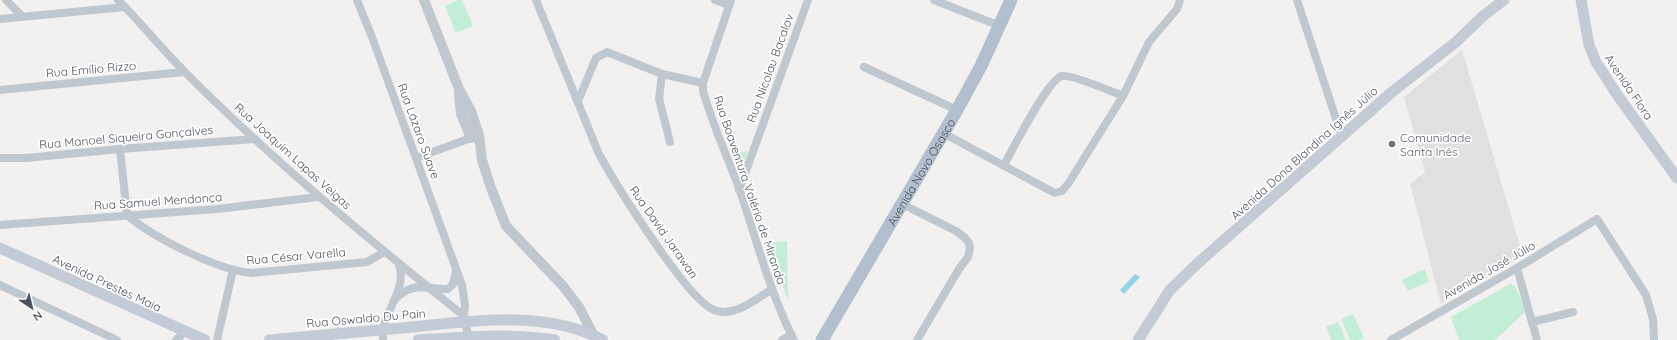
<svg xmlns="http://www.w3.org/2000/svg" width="1677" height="340" font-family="Quicksand,sans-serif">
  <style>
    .education { fill: #e1dfdf }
    .green { fill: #c1eed4 }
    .water { fill: #8fd4ea }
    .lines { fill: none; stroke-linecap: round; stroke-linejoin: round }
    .minor { stroke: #bfc7cf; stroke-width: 8 }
    .tertiary { stroke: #bfc7cf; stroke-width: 10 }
    .secondary { stroke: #c2cbd6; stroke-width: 11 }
    .primary { stroke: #b1bfce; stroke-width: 13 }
    .worship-dot { fill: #6b7280; stroke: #fff; stroke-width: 1.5 }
    .labels { text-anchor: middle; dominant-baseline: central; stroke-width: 3.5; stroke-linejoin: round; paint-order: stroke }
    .street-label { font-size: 12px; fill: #49535d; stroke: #fff }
    .worship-label { font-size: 12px; fill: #5b616d; stroke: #fff; text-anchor: start }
  </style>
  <rect width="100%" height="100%" fill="#f3f0f0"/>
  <!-- education -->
  <polygon class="education" points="1462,50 1523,256 1441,304 1410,184 1425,172 1404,97"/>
  <!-- green -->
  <g class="green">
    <polygon points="458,0 462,0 473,26 456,33 445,6"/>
    <polygon points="747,151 746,164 740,169 734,154"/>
    <polygon points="787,241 788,301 770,243"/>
    <polygon points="1425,269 1429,282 1408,291 1402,280"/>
    <polygon points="1510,284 1514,285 1521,298 1525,312 1495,340 1459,340 1451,317"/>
    <polygon points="1353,314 1364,338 1358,340 1350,340 1341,319"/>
    <polygon points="1338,322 1346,340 1331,340 1326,327"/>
  </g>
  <!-- water -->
  <polygon class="water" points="1135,274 1140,277 1124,294 1120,290"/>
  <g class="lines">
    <!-- minor -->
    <g class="minor">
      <polyline points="6,0 22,16"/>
      <path d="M 118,0 C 141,23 161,48 184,71 C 271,159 367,238 464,316"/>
      <polyline points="357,0 372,37 462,285 465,305 464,316 469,340"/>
      <path d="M 536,0 L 599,154 C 615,183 687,300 714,310 C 733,318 757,299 772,289"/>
      <polyline points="715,0 729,5"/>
      <path d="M 731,0 L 703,83 L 703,91 C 713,126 728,158 740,191 C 757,241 770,293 794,340"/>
      <polyline points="934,0 1000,26"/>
      <polyline points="1297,0 1342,137"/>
      <polyline points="0,19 125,7"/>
      <polyline points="864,67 957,110"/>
      <polyline points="662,74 659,99 670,142"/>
      <polyline points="0,90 184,72"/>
      <polyline points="578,101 596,58 607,52 662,74 703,83"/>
      <polyline points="943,133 1051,191 1055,193 1062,191 1068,184 1123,96 1149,42 1177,9 1180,0"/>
      <polyline points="120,149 127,215"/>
      <polyline points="0,158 26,158 120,149 255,139"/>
      <polyline points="416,158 471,138"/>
      <path d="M 1004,165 C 1013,149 1048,79 1062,76 C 1071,74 1113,92 1123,96"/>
      <polyline points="739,190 808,0"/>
      <polyline points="902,204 956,231 965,238 969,243 970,249 968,257 959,269 917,340"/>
      <path d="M 127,215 C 152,237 219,271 252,273 L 367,262 L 384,252"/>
      <polyline points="0,225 217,209 318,197"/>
      <polyline points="1517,268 1537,340"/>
      <polyline points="0,285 117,340"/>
      <path d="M 396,298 C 415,281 425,289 448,289 L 453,284 L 456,271"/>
      <polyline points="1532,322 1573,312"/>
      <polyline points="176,340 185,332"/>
      <polyline points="217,340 233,270"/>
      <path d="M 383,340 C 380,313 408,292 399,265"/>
      <polyline points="782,340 791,335"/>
      <polyline points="1391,340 1517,268 1597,219 1646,295 1653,319 1654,340"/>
    </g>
    <!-- tertiary -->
    <g class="tertiary">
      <polyline points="424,0 459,89 471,111 479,135 482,160 491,188 506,226 563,286 579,307 593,334"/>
      <polyline points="459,93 461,114 471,138 479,135"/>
    </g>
    <!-- secondary -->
    <g class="secondary">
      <polyline points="1581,0 1589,45 1596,62 1618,96 1677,178"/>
      <polyline points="0,248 205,340"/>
      <path d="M 269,340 C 313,336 358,332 402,328 C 467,322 543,308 603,340"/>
      <path d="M 418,340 C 463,337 510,333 555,340"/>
      <polyline points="1138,340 1170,290 1198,263 1392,92 1456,42 1483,16 1504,0"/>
    </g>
    <!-- primary -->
    <path class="primary" id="s1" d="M 822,340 L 957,110 L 981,66 L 1011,0"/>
  </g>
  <!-- markers -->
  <circle class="worship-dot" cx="1392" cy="144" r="4"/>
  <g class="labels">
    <!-- street labels -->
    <g class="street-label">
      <text transform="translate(770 68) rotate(-70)">Rua Nicolau Bacalov</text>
      <text transform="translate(91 69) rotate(-5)">Rua Emílio Rizzo</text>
      <text transform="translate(1629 87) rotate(56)">Avenida Flora</text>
      <text transform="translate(419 131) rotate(70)">Rua Lázaro Suave</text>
      <text transform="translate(126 137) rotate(-5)">Rua Manoel Siqueira Gonçalves</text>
      <text transform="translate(1304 153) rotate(-42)">Avenida Dona Blandina Ignês Júlio</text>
      <text transform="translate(293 156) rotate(42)">Rua Joaquim Lapas Veigas</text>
      <text stroke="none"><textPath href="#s1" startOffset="195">Avenida Novo Osasco</textPath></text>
      <text transform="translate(750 190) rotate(71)">Rua Boaventura Valério de Miranda</text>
      <text transform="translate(158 201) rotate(-4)">Rua Samuel Mendonça</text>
      <text transform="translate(664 232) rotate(55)">Rua David Jarawan</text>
      <text transform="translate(296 256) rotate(-5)">Rua César Varella</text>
      <text transform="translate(1489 270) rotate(-30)">Avenida José Júlio</text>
      <text transform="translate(107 283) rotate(25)">Avenida Prestes Maia</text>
      <text transform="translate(366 318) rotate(-5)">Rua Oswaldo Du Pain</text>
    </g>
    <!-- worship labels -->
    <g class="worship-label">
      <text x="1400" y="137">Comunidade<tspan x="1400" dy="14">Santa Inês</tspan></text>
    </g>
  </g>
  <!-- north arrow -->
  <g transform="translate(32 308) rotate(145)" stroke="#ffffff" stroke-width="3" paint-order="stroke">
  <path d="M0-3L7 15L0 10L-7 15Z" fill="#49535d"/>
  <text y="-6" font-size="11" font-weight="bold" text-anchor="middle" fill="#49535d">N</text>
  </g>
</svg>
